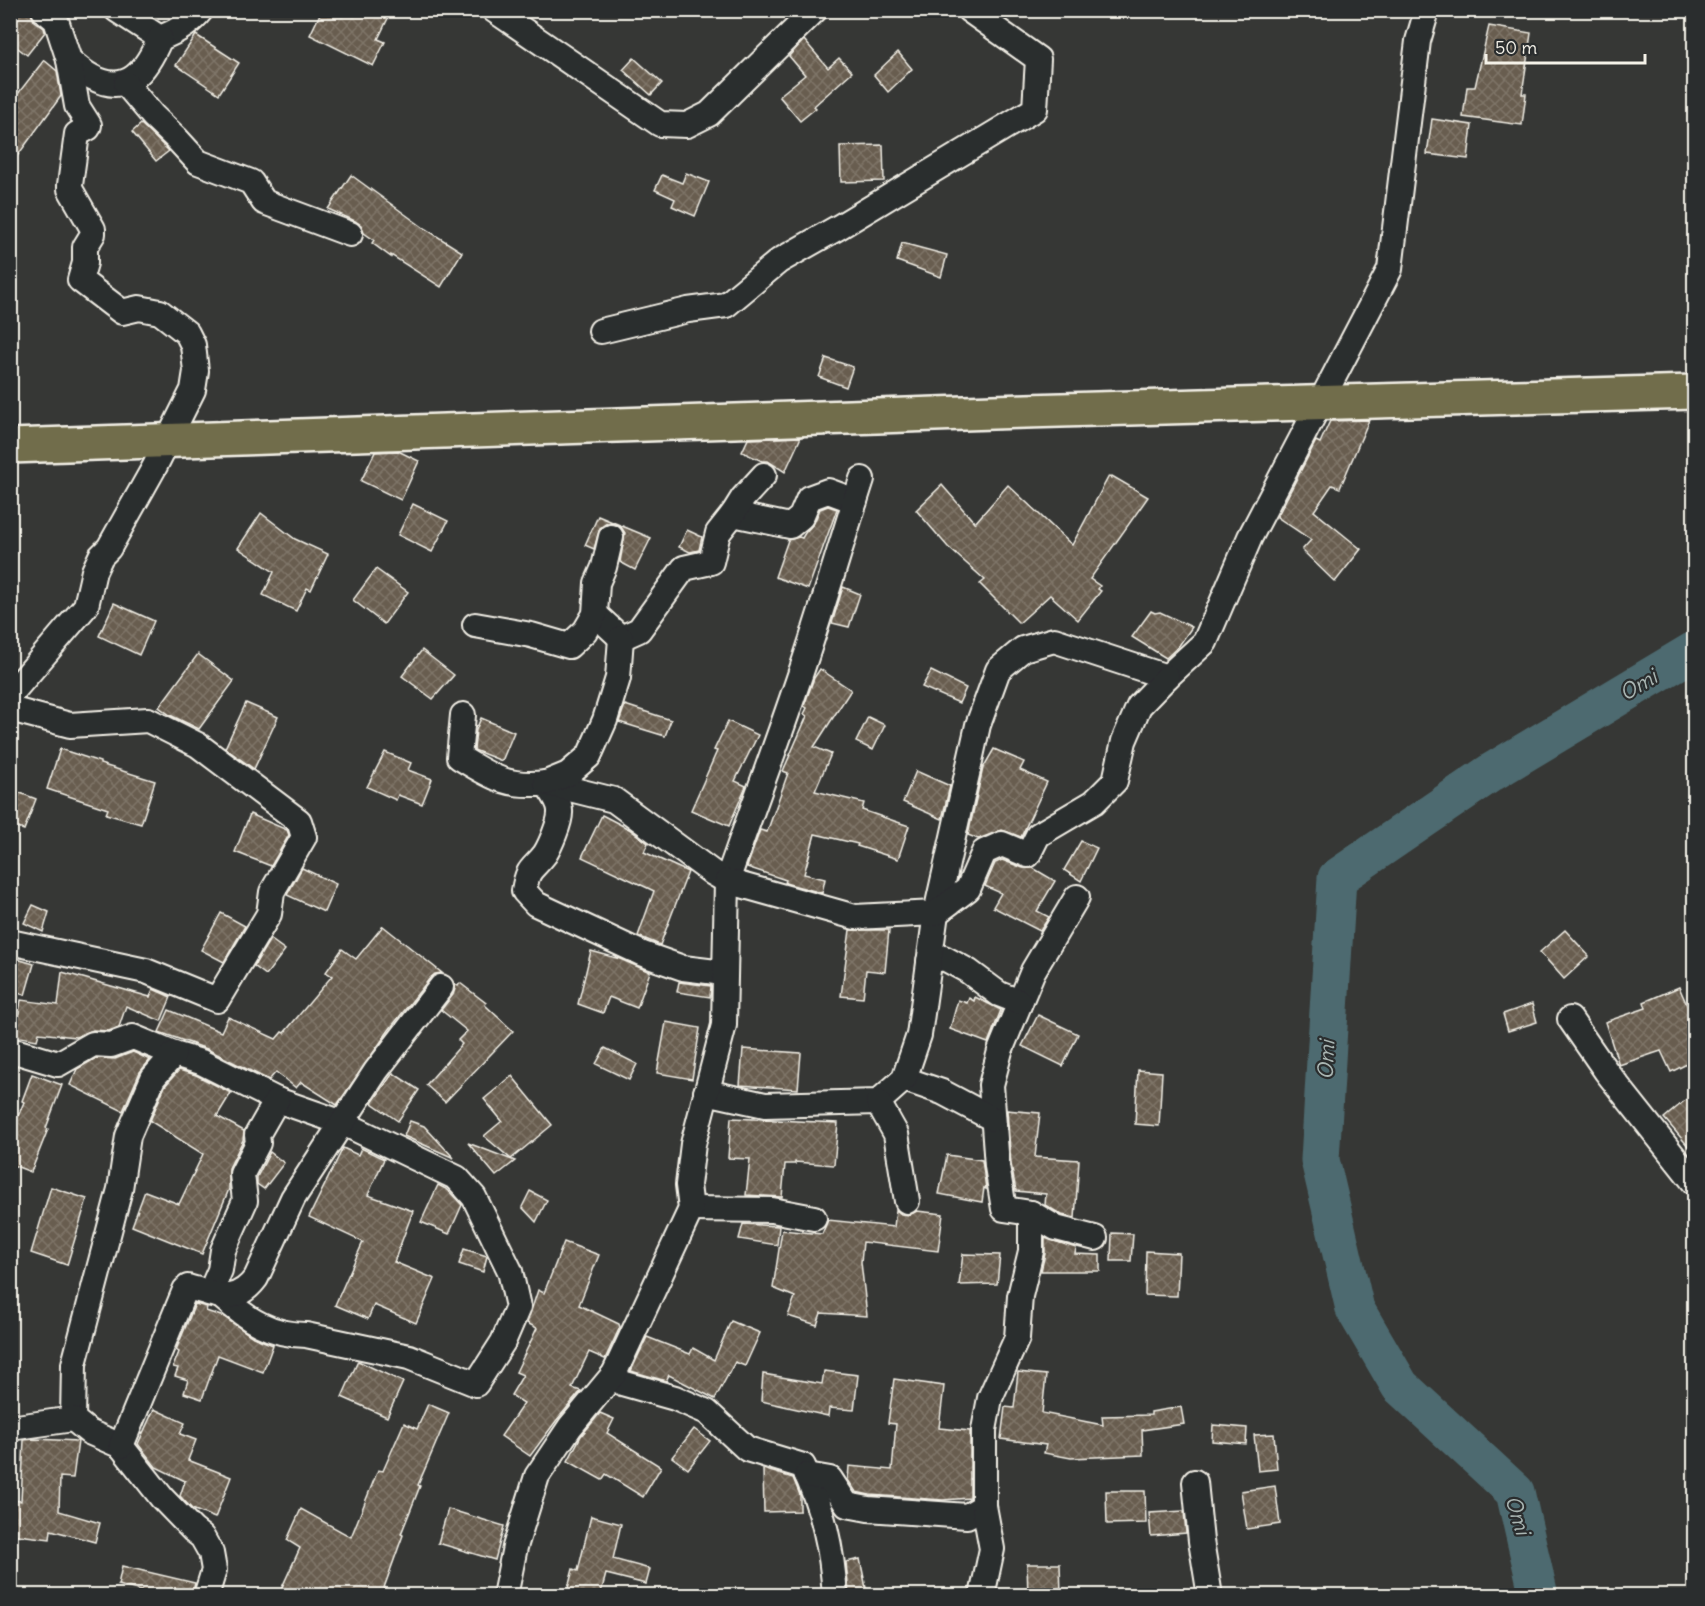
<svg xmlns="http://www.w3.org/2000/svg" width="1705" height="1606" font-family="Delius,sans-serif">
  <style>
    .lines { fill: none; stroke-linecap: round; stroke-linejoin: round }
    .river { stroke: #4d6b70; stroke-width: 39 }
    .building { fill: url(#building-cross-hatch); stroke: #f4f1e8; stroke-width: 1.5 }
    .minor-casing { stroke: #f4f1e8; stroke-width: 28 }
    .highway-casing { stroke: #f4f1e8; stroke-width: 38 }
    .minor { stroke: #2a2d2e; stroke-width: 24 }
    .highway { stroke: #716d4b; stroke-width: 33 }
    .labels { text-anchor: middle; dominant-baseline: central; stroke-width: 4.5; stroke-linejoin: round; paint-order: stroke }
    .water-label { font-size: 21px; font-style: italic; fill: #a9b5b2; stroke: #2a2d2e }
  </style>
  <defs>
    <pattern id="building-cross-hatch" width="8" height="8" patternUnits="userSpaceOnUse" patternTransform="scale(1.5)"><rect width="8" height="8" fill="#685d4f"/><path d="M0 0l8 8M0 8l8-8" fill="none" stroke="#7e7568"/></pattern>
  </defs>
  <rect width="100%" height="100%" fill="#363735"/>
  <filter id="ink" filterUnits="userSpaceOnUse"><feTurbulence type="fractalNoise" baseFrequency=".0167" numOctaves="2"/><feDisplacementMap in="SourceGraphic" scale="12" xChannelSelector="R" yChannelSelector="G"/><feConvolveMatrix kernelMatrix="1 2 1 2 8 2 1 2 1" color-interpolation-filters="sRGB"/></filter>
  <g filter="url(#ink)">
    <g class="lines">
      <!-- river -->
      <polyline class="river" points="1539,1596 1515,1492 1400,1386 1355,1309 1320,1160 1337,878 1492,772 1694,651"/>
    </g>
    <!-- building -->
    <g class="building">
      <polygon points="10,10 30,10 34,21 44,28 45,32 27,55 10,42"/>
      <polygon points="322,10 392,10 378,39 385,42 373,66 310,35"/>
      <polygon points="1489,26 1531,33 1522,94 1526,94 1522,125 1463,117 1467,87 1475,87"/>
      <polygon points="196,35 239,63 219,94 176,65"/>
      <polygon points="804,40 828,68 839,58 852,72 814,106 816,108 800,121 779,96 805,75 789,56"/>
      <polygon points="898,52 912,69 888,92 874,75"/>
      <polygon points="634,58 662,83 651,95 623,70"/>
      <polygon points="44,60 57,71 61,96 10,166 10,104"/>
      <polygon points="1432,119 1472,125 1468,159 1427,154"/>
      <polygon points="141,124 169,151 156,161 132,132"/>
      <polygon points="883,145 884,181 841,182 840,146"/>
      <polygon points="686,173 709,182 695,216 672,206 675,199 655,190 662,175 682,183"/>
      <polygon points="351,175 424,228 462,252 441,287 391,255 391,257 372,243 374,240 364,233 361,225 355,221 328,209"/>
      <polygon points="902,243 947,255 941,277 897,261"/>
      <polygon points="826,358 853,367 846,387 819,377"/>
      <polygon points="1369,420 1340,488 1332,485 1314,511 1361,549 1335,582 1302,550 1311,540 1277,517 1316,441 1320,443 1330,421"/>
      <polygon points="801,437 785,472 768,461 762,461 742,452 748,439"/>
      <polygon points="398,451 419,461 401,500 361,481 375,452"/>
      <polygon points="1109,476 1111,478 1112,476 1148,497 1090,579 1100,586 1098,589 1101,591 1078,620 1050,595 1019,623 980,584 985,580 948,547 916,510 942,485 975,523 1008,485 1072,545"/>
      <polygon points="413,504 448,521 432,552 398,535"/>
      <polygon points="828,506 837,509 808,589 775,577 788,540 799,537 802,538 805,533 814,523 820,509"/>
      <polygon points="261,513 295,539 328,554 311,590 307,588 296,611 263,595 274,572 238,548"/>
      <polygon points="598,516 651,538 635,570 620,562 625,533 621,527 615,523 607,523 600,528 594,549 585,545"/>
      <polygon points="687,530 702,537 699,550 690,552 679,547"/>
      <polygon points="376,569 408,592 384,624 353,600"/>
      <polygon points="843,587 860,594 849,627 832,623"/>
      <polygon points="114,603 154,621 139,655 99,636"/>
      <polygon points="1151,611 1155,613 1160,612 1192,627 1178,647 1166,658 1132,637"/>
      <polygon points="422,650 454,675 433,699 402,676"/>
      <polygon points="198,654 234,681 199,729 170,715 159,707"/>
      <polygon points="820,669 851,690 814,747 831,754 815,791 864,803 862,810 909,826 898,859 857,846 858,844 815,834 804,874 825,879 822,893 785,883 786,880 747,867 760,830 767,832 788,773 783,771 807,716 804,714 807,708 804,706 814,678"/>
      <polygon points="931,671 966,688 959,703 922,687"/>
      <polygon points="246,703 278,717 254,769 225,748"/>
      <polygon points="625,705 671,720 665,736 619,722"/>
      <polygon points="868,717 885,725 873,750 856,742"/>
      <polygon points="481,718 514,732 502,761 474,750 476,730"/>
      <polygon points="728,721 758,735 735,781 746,786 729,826 691,810 717,751 714,750"/>
      <polygon points="60,749 100,762 100,764 155,781 141,824 106,814 108,809 47,789"/>
      <polygon points="994,749 1024,762 1020,770 1047,782 1021,837 1002,830 978,839 968,835 983,768"/>
      <polygon points="385,752 411,763 408,770 432,779 422,804 398,795 396,800 367,787"/>
      <polygon points="916,771 950,786 942,819 903,802"/>
      <polygon points="10,789 36,799 24,830 10,825"/>
      <polygon points="250,814 287,830 289,835 271,866 235,852"/>
      <polygon points="602,815 629,829 648,843 644,852 688,872 660,945 638,936 654,891 582,857"/>
      <polygon points="1081,841 1097,848 1081,881 1064,870"/>
      <polygon points="1002,860 1023,868 1033,868 1055,881 1037,911 1049,917 1040,931 993,907 1001,893 985,886 995,863"/>
      <polygon points="302,868 336,884 324,912 287,895"/>
      <polygon points="33,905 49,912 43,932 24,923"/>
      <polygon points="221,913 245,926 224,962 201,950"/>
      <polygon points="383,926 442,973 435,974 430,978 389,1030 337,1105 301,1082 296,1088 276,1072 269,1080 207,1049 159,1032 169,1010 221,1032 228,1017 276,1039 282,1032 284,1033 332,976 326,972 342,949 356,959"/>
      <polygon points="850,930 889,930 885,972 866,970 863,998 841,996"/>
      <polygon points="1565,930 1589,956 1564,979 1540,952"/>
      <polygon points="270,939 285,950 266,975 254,966"/>
      <polygon points="591,951 620,959 650,972 637,1008 609,997 603,1013 578,1004"/>
      <polygon points="10,957 34,964 25,995 10,991"/>
      <polygon points="62,972 150,997 153,989 171,997 161,1021 126,1006 119,1027 109,1031 93,1030 76,1037 39,1033 37,1040 15,1036 21,1000 58,1005"/>
      <polygon points="679,982 711,986 710,997 677,992"/>
      <polygon points="454,983 458,986 460,983 486,1003 485,1005 513,1031 445,1102 426,1085 462,1044 458,1040 467,1031 441,1010 453,995 455,989"/>
      <polygon points="1679,987 1695,1023 1695,1060 1671,1072 1661,1051 1619,1065 1605,1022 1646,1008 1644,1002"/>
      <polygon points="975,997 1001,1010 988,1043 950,1029 958,1000 967,1003 969,998 974,1001"/>
      <polygon points="1532,1004 1537,1022 1508,1031 1503,1014"/>
      <polygon points="1038,1015 1078,1034 1063,1066 1022,1046"/>
      <polygon points="666,1022 700,1028 692,1079 657,1073"/>
      <polygon points="605,1048 637,1064 629,1080 596,1064"/>
      <polygon points="743,1049 801,1053 798,1089 740,1085"/>
      <polygon points="133,1052 150,1060 140,1072 123,1111 70,1085 77,1069 96,1058 115,1059"/>
      <polygon points="179,1070 196,1075 231,1093 217,1116 244,1131 243,1140 229,1168 229,1189 202,1254 132,1226 145,1191 179,1204 203,1154 150,1121 165,1086"/>
      <polygon points="1138,1070 1162,1072 1159,1126 1135,1124"/>
      <polygon points="393,1073 419,1090 398,1121 372,1103"/>
      <polygon points="32,1074 62,1085 46,1128 48,1129 31,1172 10,1164 10,1135 24,1102 22,1101"/>
      <polygon points="512,1076 552,1125 511,1159 484,1136 502,1121 484,1099"/>
      <polygon points="1695,1092 1695,1154 1664,1118"/>
      <polygon points="1007,1110 1040,1113 1035,1157 1079,1160 1075,1218 1062,1215 1045,1205 1046,1194 1016,1191 1011,1164"/>
      <polygon points="731,1118 838,1123 834,1165 795,1162 795,1164 785,1164 782,1197 746,1195 750,1159 728,1158"/>
      <polygon points="410,1121 424,1126 454,1158 404,1136"/>
      <polygon points="468,1143 515,1161 496,1176"/>
      <polygon points="343,1148 358,1155 361,1148 384,1159 368,1195 413,1211 394,1262 435,1279 416,1323 374,1305 368,1319 335,1305 363,1242 309,1217"/>
      <polygon points="270,1152 284,1163 264,1189 257,1184 257,1177"/>
      <polygon points="947,1155 982,1160 986,1189 984,1188 982,1202 939,1194"/>
      <polygon points="438,1185 448,1190 462,1205 449,1234 421,1222"/>
      <polygon points="51,1187 87,1199 67,1265 31,1253"/>
      <polygon points="530,1191 547,1200 536,1222 522,1207"/>
      <polygon points="896,1210 901,1214 909,1215 917,1211 943,1214 938,1251 863,1242 861,1262 867,1316 821,1313 817,1325 788,1316 795,1297 773,1288 782,1230 822,1234 828,1220 894,1227"/>
      <polygon points="743,1224 779,1226 777,1245 739,1239"/>
      <polygon points="1112,1233 1133,1234 1131,1261 1111,1261"/>
      <polygon points="1045,1238 1076,1248 1075,1254 1100,1255 1100,1271 1041,1271 1045,1254"/>
      <polygon points="564,1242 599,1255 579,1305 619,1324 620,1327 605,1359 589,1352 572,1388 581,1391 556,1421 530,1456 501,1436 524,1403 511,1395 523,1375 516,1372 537,1328 527,1323 538,1290 544,1293"/>
      <polygon points="464,1249 487,1256 483,1272 459,1264"/>
      <polygon points="1146,1251 1179,1253 1177,1296 1145,1295"/>
      <polygon points="963,1254 1000,1255 997,1284 959,1285"/>
      <polygon points="195,1304 207,1307 206,1311 224,1317 253,1337 273,1345 263,1372 218,1355 202,1399 184,1393 188,1380 175,1376 178,1368 173,1367 179,1352 176,1350"/>
      <polygon points="731,1321 760,1333 745,1366 735,1362 715,1399 669,1375 666,1381 631,1371 647,1337 690,1354 693,1348 714,1360"/>
      <polygon points="358,1361 403,1382 387,1417 342,1397"/>
      <polygon points="824,1371 858,1375 854,1410 829,1408 828,1416 761,1401 763,1374 822,1384"/>
      <polygon points="1018,1372 1046,1375 1042,1413 1103,1425 1102,1416 1151,1415 1151,1412 1181,1407 1184,1424 1142,1430 1143,1455 1071,1458 1044,1453 1046,1445 1001,1439 1005,1407 1014,1408"/>
      <polygon points="894,1379 944,1386 939,1428 970,1431 970,1498 943,1500 870,1495 856,1492 848,1480 849,1466 892,1470 896,1424 888,1423"/>
      <polygon points="428,1404 449,1413 418,1485 420,1486 401,1534 403,1535 381,1596 278,1596 300,1548 287,1540 301,1509 351,1537 378,1470 383,1471 404,1423 417,1429"/>
      <polygon points="154,1409 185,1423 180,1434 196,1440 188,1460 231,1477 215,1518 192,1509 180,1496 185,1481 156,1467 138,1444"/>
      <polygon points="600,1413 614,1419 607,1433 661,1467 643,1497 606,1474 602,1480 568,1461 581,1436"/>
      <polygon points="1213,1425 1247,1428 1246,1444 1212,1441"/>
      <polygon points="694,1429 710,1441 688,1469 672,1457"/>
      <polygon points="1274,1434 1277,1469 1258,1471 1254,1435"/>
      <polygon points="35,1439 78,1441 73,1478 60,1477 59,1511 100,1523 95,1542 51,1530 50,1539 10,1534 10,1500 21,1501 24,1440"/>
      <polygon points="763,1469 793,1478 800,1495 800,1511 764,1512"/>
      <polygon points="1275,1486 1280,1524 1247,1529 1241,1491"/>
      <polygon points="1106,1491 1145,1491 1146,1523 1107,1524"/>
      <polygon points="448,1509 504,1526 495,1560 438,1543"/>
      <polygon points="1184,1511 1186,1533 1151,1536 1149,1513"/>
      <polygon points="591,1516 621,1524 613,1559 650,1569 646,1584 606,1574 600,1596 566,1596 573,1569 578,1571"/>
      <polygon points="860,1559 867,1593 849,1596 846,1562"/>
      <polygon points="1027,1564 1060,1564 1061,1595 1028,1596"/>
      <polygon points="122,1566 195,1583 192,1596 160,1596 118,1585"/>
    </g>
    <g class="lines">
      <defs>
        <g id="minor">
          <path d="M 117,10 L 160,38 C 177,32 190,24 201,10"/>
          <polyline points="494,10 660,124 687,125 709,114 815,10"/>
          <path d="M 69,60 C 76,66 84,73 92,77 C 128,97 147,69 160,38"/>
          <polyline points="126,84 153,116 176,138 198,162 251,182 264,202 350,234"/>
          <polyline points="601,331 688,310 726,305 779,261 839,227 1035,109 1038,59 969,10"/>
          <polyline points="733,514 790,526 801,517 809,498 828,491 855,501"/>
          <polyline points="595,614 621,638 639,630 684,568 711,562 718,533 733,514 743,498 764,475"/>
          <polyline points="475,625 531,635 569,646 585,631 595,614 597,583 604,567 611,537"/>
          <polyline points="10,695 86,606 94,571 101,556 109,548 155,466 193,390 196,371 193,345 187,333 160,312 139,308 122,312 80,280 85,263 85,247 93,234 93,229 70,189 70,185 77,134 88,128 89,125 77,106 69,60 56,20 44,10"/>
          <polyline points="10,709 70,725 148,720 198,745 299,821 304,837 272,892 269,914 217,1000 146,971 10,942"/>
          <path d="M 463,715 L 459,757 C 490,776 507,788 546,783 C 551,791 561,802 560,813 C 560,823 550,846 545,854 C 532,871 528,866 524,891 L 536,904 L 643,954 L 683,968 L 724,973"/>
          <path d="M 546,783 L 614,800 L 713,873 L 727,881 C 751,812 777,744 800,675 C 822,610 841,544 862,479"/>
          <polyline points="546,783 568,774 589,756 605,720 618,678 621,638"/>
          <polyline points="1077,897 1033,971 1000,1051 991,1085 997,1166 1004,1209 1031,1213 1056,1228 1095,1238"/>
          <polyline points="929,961 944,958 968,971 999,994 1020,1002"/>
          <polyline points="1570,1019 1606,1071 1694,1182"/>
          <path d="M 10,1052 L 18,1052 L 58,1064 L 93,1044 L 111,1045 L 133,1037 L 174,1054 L 201,1062 L 277,1100 L 343,1123 L 457,1178 L 474,1197 L 510,1271 L 518,1307 L 503,1342 L 476,1384 L 409,1357 L 306,1335 C 270,1335 247,1319 222,1297"/>
          <polyline points="904,1079 942,1092 993,1119"/>
          <polyline points="706,1092 765,1105 878,1102 904,1079 919,1035 936,913 978,725 998,670 1023,649 1054,640 1167,677 1205,642 1250,537 1390,269 1418,41 1427,10"/>
          <polyline points="878,1102 896,1134 907,1201"/>
          <polyline points="691,1209 772,1210 814,1218"/>
          <polyline points="210,1293 220,1270 223,1250 245,1201 242,1174 258,1143 257,1135 277,1100"/>
          <path d="M 614,1374 L 622,1383 L 675,1398 L 707,1412 L 747,1449 L 803,1466 C 823,1509 832,1548 835,1596"/>
          <polyline points="73,1419 74,1364 120,1189 128,1136 153,1078 174,1054"/>
          <polyline points="10,1428 73,1419 89,1432 121,1446 162,1498 193,1530 202,1537 211,1553 214,1570 206,1596"/>
          <path d="M 121,1446 L 185,1290 L 188,1287 C 217,1295 235,1306 256,1278 L 293,1198 L 376,1071 L 441,987"/>
          <polyline points="807,1475 830,1479 847,1505 868,1509 967,1516 984,1506"/>
          <polyline points="1195,1482 1201,1541 1210,1596"/>
          <polyline points="505,1596 515,1547 537,1476 570,1427 614,1374 691,1209 688,1185 693,1144 724,1025 727,881 855,917 936,913 968,889 984,852 1002,844 1028,855 1038,835 1094,802 1115,781 1124,741 1139,706 1167,677"/>
          <polyline points="982,1596 992,1549 984,1506 984,1430 990,1398 1017,1338 1020,1296 1031,1251 1031,1213"/>
        </g>
        <polyline id="highway" points="10,446 993,412 1694,392"/>
      </defs>
      <!-- minor casing -->
      <use href="#minor" class="minor-casing"/>
      <!-- highway casing -->
      <use href="#highway" class="highway-casing"/>
      <!-- minor -->
      <use href="#minor" class="minor"/>
      <!-- highway -->
      <use href="#highway" class="highway"/>
    </g>
  </g>
  <g class="labels">
    <!-- water labels -->
    <g class="water-label">
      <text transform="translate(1638 685) rotate(-31)">Omi</text>
      <text transform="translate(1326 1060) rotate(-87)">Omi</text>
      <text transform="translate(1518 1515) rotate(73)">Omi</text>
    </g>
  </g>
  <!-- margin -->
  <rect width="1705" height="1606" fill="none" stroke="#2a2d2e" stroke-width="36"/>
  <rect x="18" y="18" width="1669" height="1570" fill="none" stroke="#f4f1e8" stroke-width="2" filter="url(#ink)"/>
  <!-- scale -->
  <path d="M1486 54v9h159v-9" fill="none" stroke="#f4f1e8" stroke-width="3"/>
  <text x="1495" y="54" font-size="18" fill="#f4f1e8" stroke="#2a2d2e" stroke-width="4.5" paint-order="stroke">50 m</text>
</svg>
